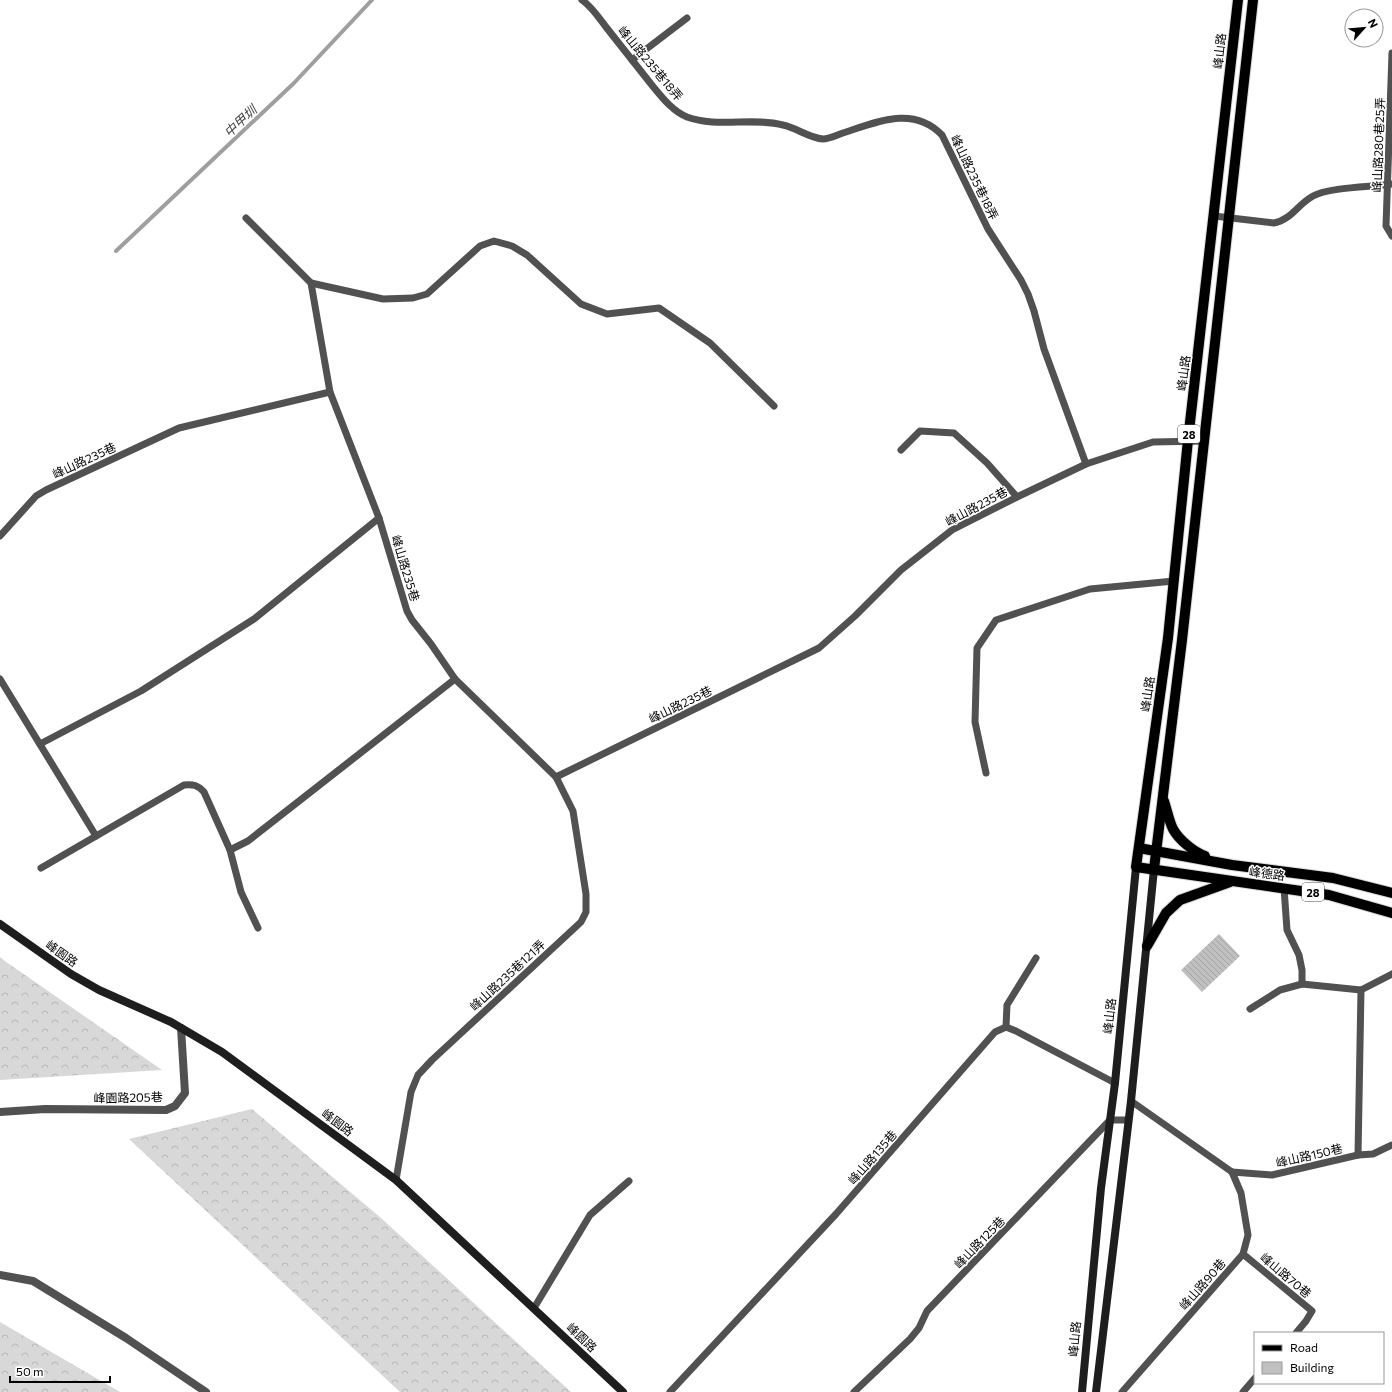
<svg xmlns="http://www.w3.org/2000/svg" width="1392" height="1392" font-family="Commissioner,'Noto Sans TC',sans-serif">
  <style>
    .forest { fill: url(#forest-crowns) }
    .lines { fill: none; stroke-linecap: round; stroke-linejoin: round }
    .stream { stroke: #9f9f9f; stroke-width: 4 }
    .building { fill: url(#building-back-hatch) }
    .primary-casing { stroke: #dbdbdb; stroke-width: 12 }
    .lane { stroke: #515151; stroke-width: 7 }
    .street { stroke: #515151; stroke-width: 8 }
    .secondary { stroke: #1e1e1e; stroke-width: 8 }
    .primary { stroke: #000; stroke-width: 10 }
    .labels { text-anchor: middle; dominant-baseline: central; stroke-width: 3; stroke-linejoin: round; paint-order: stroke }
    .shield { fill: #fff; stroke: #4c4c4c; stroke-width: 1 }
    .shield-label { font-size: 11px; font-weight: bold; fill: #000 }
    .street-label { font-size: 12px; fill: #000; stroke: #fff }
    .water-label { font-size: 13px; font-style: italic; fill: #404040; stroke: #fff }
  </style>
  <defs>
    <pattern id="forest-crowns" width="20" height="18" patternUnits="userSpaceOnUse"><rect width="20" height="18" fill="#d8d8d8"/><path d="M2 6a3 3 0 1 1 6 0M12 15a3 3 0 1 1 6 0" fill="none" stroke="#b8b8b8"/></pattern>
    <pattern id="building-back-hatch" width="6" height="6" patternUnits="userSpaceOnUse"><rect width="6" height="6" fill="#c0c0c0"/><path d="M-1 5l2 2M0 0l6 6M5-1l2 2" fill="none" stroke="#a3a3a3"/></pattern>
  </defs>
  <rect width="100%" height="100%" fill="#fff"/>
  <!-- forest -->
  <g class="forest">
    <polygon points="0,957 2,959 162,1070 0,1080"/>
    <polygon points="252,1109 381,1218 571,1392 400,1392 129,1139"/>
    <polygon points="0,1322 120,1392 0,1392"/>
  </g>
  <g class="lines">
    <!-- stream -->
    <polyline class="stream" points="116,251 294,83 372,0"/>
  </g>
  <!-- building -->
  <polygon class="building" points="1219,934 1240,956 1202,992 1181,970"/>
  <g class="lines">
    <defs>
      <g id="primary">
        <polyline points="1238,0 1188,440 1168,638 1136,867 1329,895 1392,913"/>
        <path d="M 1164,801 C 1167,810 1169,821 1173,829 C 1179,840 1194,852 1205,856"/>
        <polyline points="1139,848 1232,865 1333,878 1392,893"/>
        <polyline points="1154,869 1182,640 1253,0"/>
        <polyline points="1147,946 1166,913 1180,900 1230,882"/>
      </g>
    </defs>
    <!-- primary casing -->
    <use href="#primary" class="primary-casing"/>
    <!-- lane -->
    <g class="lane">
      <path d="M 582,0 C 592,7 599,18 606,27 C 621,46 636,65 651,84 C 661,96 672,111 687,117 C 717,128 752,117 783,125 C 797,128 809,138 823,139 C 830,139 839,134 846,132 C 879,121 914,106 942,135 L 988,229 L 1021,280 L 1028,294 L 1034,311 L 1044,349 L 1086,464"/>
      <polyline points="1392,53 1386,226 1392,236"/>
      <polyline points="632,60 687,18"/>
      <path d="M 1214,216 L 1274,223 C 1291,220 1298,204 1313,196 C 1329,187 1372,187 1392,184"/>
      <polyline points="246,218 311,283 330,392 379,518 407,611 412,620 431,644 455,679 556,777 573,811 586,894 586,912 581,922 432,1060 418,1075 411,1092 396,1180"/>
      <polyline points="311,283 383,299 413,298 427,294 480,246 494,241 512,246 527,255 581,304 607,314 659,308 710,343 774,406"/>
      <polyline points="901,450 920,431 954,433 987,463 1017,497"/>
      <polyline points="0,536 36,496 46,490 179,428 330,392"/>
      <polyline points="0,679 96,836"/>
      <polyline points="40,744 141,691 254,619 379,518"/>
      <polyline points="986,773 975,722 977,648 996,620 1090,589 1174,581"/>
      <polyline points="556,777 819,648 855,616 901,570 952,530 1017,497 1086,464 1153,442 1204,441"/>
      <polyline points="230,850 248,841 455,679"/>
      <path d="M 41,868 L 184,785 C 193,784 198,785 204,792 L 230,850 L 241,892 L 258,928"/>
      <polyline points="1284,888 1287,930 1299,955 1302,970 1302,984"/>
      <polyline points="1250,1009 1280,990 1302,984 1361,990 1392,974"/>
      <polyline points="1006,1027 1007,1005 1036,958"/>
      <polyline points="1131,1101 1232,1172 1272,1175 1358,1155 1373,1154 1392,1145"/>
      <polyline points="1358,1155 1361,990"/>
      <polyline points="1243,1254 1312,1311 1306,1321 1296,1333"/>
      <polyline points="534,1308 590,1215 629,1181"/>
      <polyline points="670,1392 836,1214 995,1032 1006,1027 1016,1031 1115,1083"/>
      <polyline points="854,1392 910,1339 919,1328 927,1311 1110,1120 1127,1120"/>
      <polyline points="1122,1392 1243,1254 1248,1235 1241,1193 1232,1172"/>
      <polyline points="1243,1392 1255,1378"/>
    </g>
    <!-- street -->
    <g class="street">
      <polyline points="0,1112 45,1109 166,1110 175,1106 185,1093 181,1028"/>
      <polyline points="0,1275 33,1281 126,1338 206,1392"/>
    </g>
    <!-- secondary -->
    <g class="secondary">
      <polyline points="0,924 71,974 99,990 171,1022 222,1052 396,1180 623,1392"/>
      <polyline points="1082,1392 1101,1188 1115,1083 1136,867"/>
      <polyline points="1096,1392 1131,1101 1154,869"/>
    </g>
    <!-- primary -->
    <use href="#primary" class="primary"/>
  </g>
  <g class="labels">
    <!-- shield labels -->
    <g class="shield">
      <rect x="1178" y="425" width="22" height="18" rx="3"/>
      <rect x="1302" y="883" width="22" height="18" rx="3"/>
    </g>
    <g class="shield-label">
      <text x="1189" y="434">28</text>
      <text x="1313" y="892">28</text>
    </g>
    <!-- street labels -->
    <g class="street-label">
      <text transform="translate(1219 51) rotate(-84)">峰山路</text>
      <text transform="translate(651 63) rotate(50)">峰山路235巷18弄</text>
      <text transform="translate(1378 145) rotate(-88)">峰山路280巷25弄</text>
      <text transform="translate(975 177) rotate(64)">峰山路235巷18弄</text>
      <text transform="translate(1183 373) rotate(-83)">峰山路</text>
      <text transform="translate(84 460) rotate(-25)">峰山路235巷</text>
      <text transform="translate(976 506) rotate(-28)">峰山路235巷</text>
      <text transform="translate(406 568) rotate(73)">峰山路235巷</text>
      <text transform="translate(1147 694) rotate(-82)">峰山路</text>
      <text transform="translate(680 704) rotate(-26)">峰山路235巷</text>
      <text transform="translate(1267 873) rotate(7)">峰德路</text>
      <text transform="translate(62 953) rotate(35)">峰園路</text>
      <text transform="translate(507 975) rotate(-43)">峰山路235巷121弄</text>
      <text transform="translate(1109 1016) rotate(-84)">峰山路</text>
      <text transform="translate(128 1097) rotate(-1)">峰園路205巷</text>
      <text transform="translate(338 1122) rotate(37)">峰園路</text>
      <text transform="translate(1309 1155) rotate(-13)">峰山路150巷</text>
      <text transform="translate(872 1157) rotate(-49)">峰山路135巷</text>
      <text transform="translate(979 1242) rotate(-46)">峰山路125巷</text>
      <text transform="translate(1286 1275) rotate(40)">峰山路70巷</text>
      <text transform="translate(1202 1284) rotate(-49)">峰山路90巷</text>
      <text transform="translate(582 1337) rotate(43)">峰園路</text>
      <text transform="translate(1074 1339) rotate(-85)">峰山路</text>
    </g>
    <!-- water labels -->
    <g class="water-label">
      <text transform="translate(240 121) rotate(-43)">中甲圳</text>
    </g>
  </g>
  <!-- legend -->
  <rect x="1254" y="1332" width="130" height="52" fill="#ffffff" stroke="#999999"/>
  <rect x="1262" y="1345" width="20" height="6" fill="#000000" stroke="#999999"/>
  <text x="1290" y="1352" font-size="12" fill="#000000">Road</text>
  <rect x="1262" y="1362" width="20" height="12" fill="#c0c0c0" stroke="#999999"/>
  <text x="1290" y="1372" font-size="12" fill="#000000">Building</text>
  <!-- north arrow -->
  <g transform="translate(1364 28) rotate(63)"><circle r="19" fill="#ffffff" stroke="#999999"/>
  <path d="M0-3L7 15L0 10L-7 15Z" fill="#000000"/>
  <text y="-6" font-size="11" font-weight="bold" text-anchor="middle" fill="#000000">N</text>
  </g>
  <!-- scale -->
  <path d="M10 1376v6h100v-6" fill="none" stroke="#000000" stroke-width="2"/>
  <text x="16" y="1376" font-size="12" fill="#000000" stroke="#ffffff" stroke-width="3" paint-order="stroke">50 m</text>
</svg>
